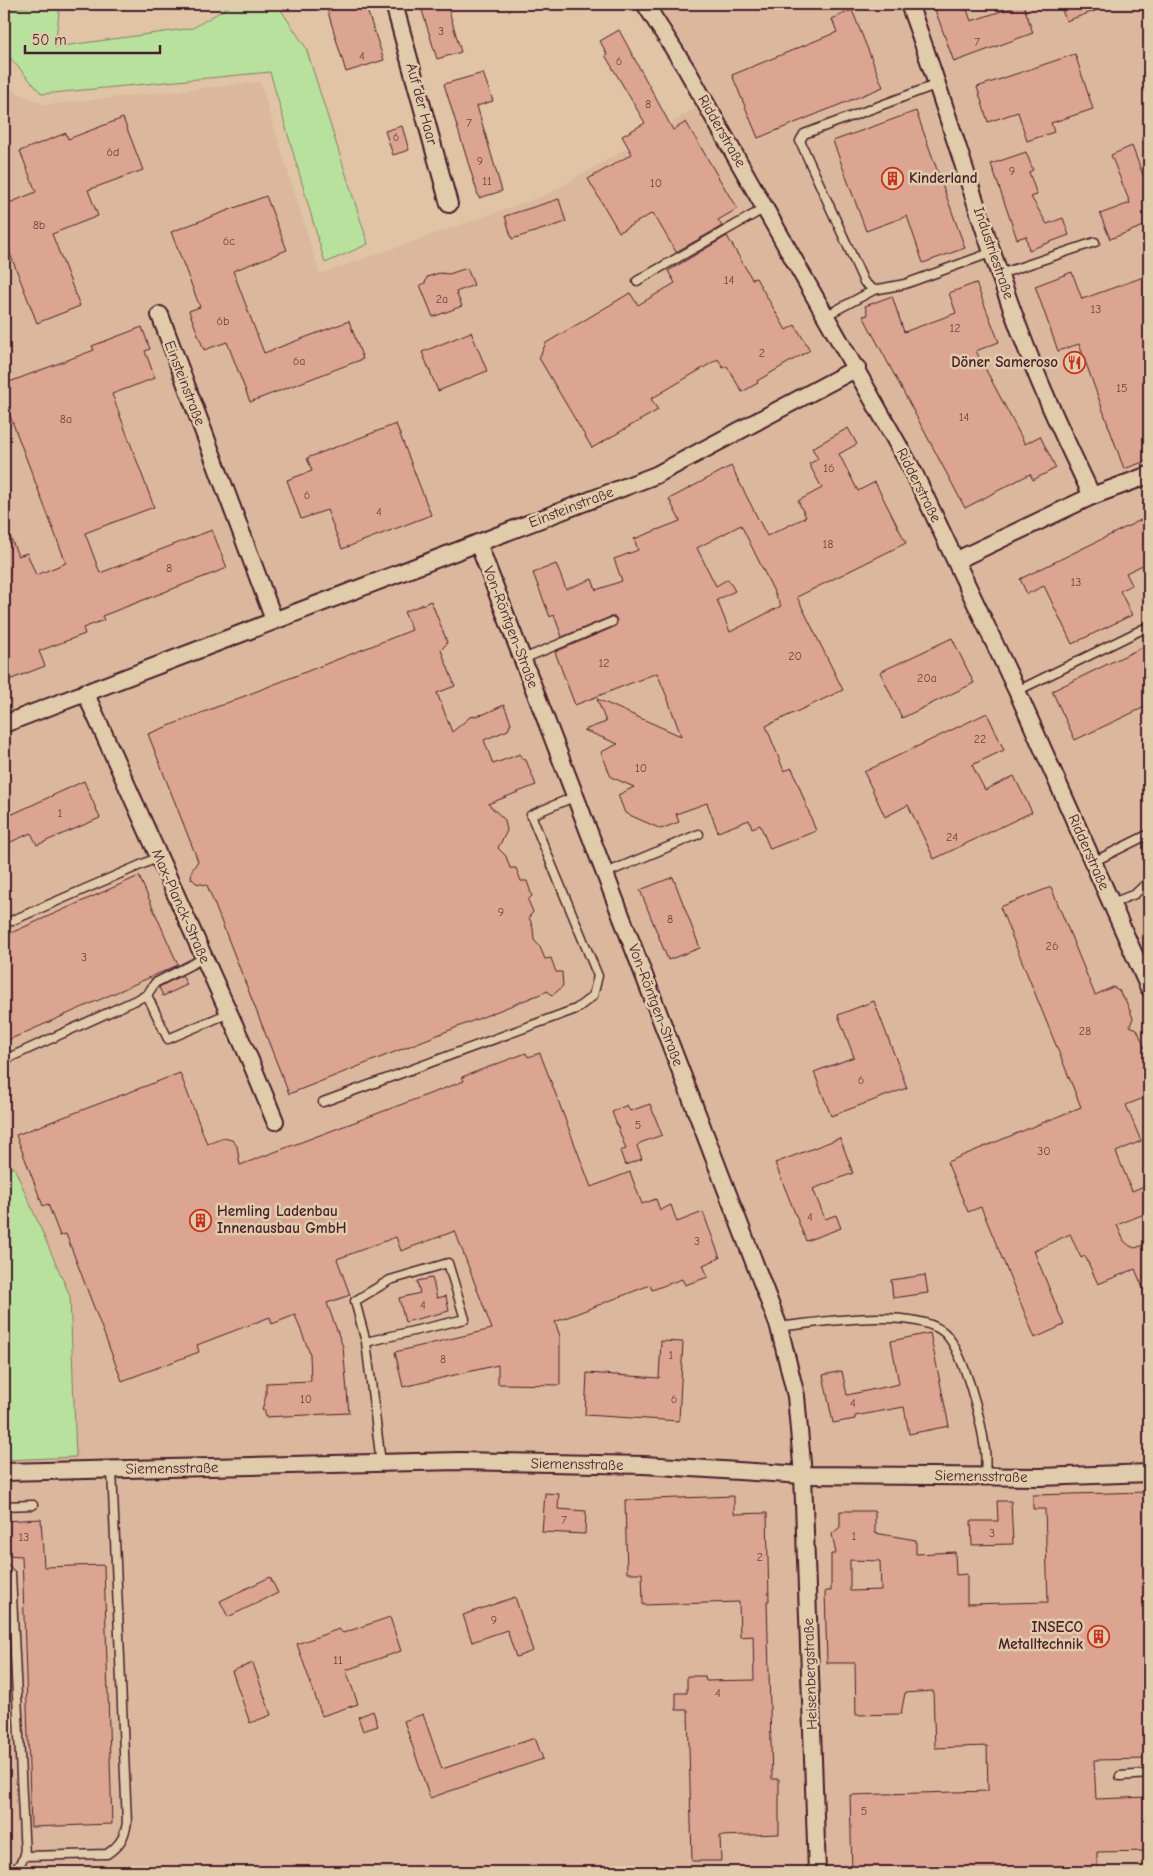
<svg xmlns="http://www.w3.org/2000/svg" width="1153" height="1876" font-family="'Comic Neue',sans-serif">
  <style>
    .built { fill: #dbb89d }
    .green { fill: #b8e19d; stroke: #818064 }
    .building { fill: #dba591; stroke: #4a1f2b; fill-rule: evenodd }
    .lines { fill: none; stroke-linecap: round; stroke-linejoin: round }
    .lane-casing { stroke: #4a1f2b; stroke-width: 11 }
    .street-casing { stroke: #4a1f2b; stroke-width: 20 }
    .lane { stroke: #e0cbaa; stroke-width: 8 }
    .street { stroke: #e0cbaa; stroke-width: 16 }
    .labels { text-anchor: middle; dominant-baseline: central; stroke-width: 5; stroke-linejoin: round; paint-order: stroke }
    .number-label { font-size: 12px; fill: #6e4044 }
    .street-label { font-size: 15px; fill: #4a1f2b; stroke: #e0cbaa }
    .poi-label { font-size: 15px; font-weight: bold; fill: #4a1f2b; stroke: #e0cbaa; text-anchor: start }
  </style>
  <rect width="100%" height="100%" fill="#e0c4a5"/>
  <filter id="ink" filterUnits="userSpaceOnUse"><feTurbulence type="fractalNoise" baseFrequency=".02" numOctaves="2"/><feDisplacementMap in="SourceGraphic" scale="10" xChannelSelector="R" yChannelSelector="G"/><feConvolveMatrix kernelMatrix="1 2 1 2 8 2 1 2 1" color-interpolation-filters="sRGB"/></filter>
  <g filter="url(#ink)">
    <!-- built -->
    <polygon class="built" points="647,4 1149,4 1149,1872 4,1872 4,86 45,105 260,82 320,274 548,194 708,101"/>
    <!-- green -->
    <g class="green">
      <polygon points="60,4 55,47 193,28 233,4 277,4 306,48 368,244 325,263 270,72 42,94 4,51 6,8"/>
      <polygon points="14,1167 70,1296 76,1457 4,1460 4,1172"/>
    </g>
    <!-- building -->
    <g class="building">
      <polygon points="343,4 365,4 384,60 346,72 327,9"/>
      <polygon points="420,4 447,4 461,52 437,59"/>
      <polygon points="933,4 965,4 971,21 1023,4 1033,33 954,62"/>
      <polygon points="1060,4 1108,4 1109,6 1066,21"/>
      <polygon points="852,10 883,87 758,138 732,75 837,32 832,19"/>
      <polygon points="619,30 673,130 686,122 737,209 718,220 722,226 676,252 653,213 619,232 588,179 632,154 622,136 645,123 605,55 607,54 600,41"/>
      <polygon points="1075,54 1093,109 1051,123 1054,132 1027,141 1018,112 988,122 977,87"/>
      <polygon points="483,73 493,101 477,106 502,191 479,198 444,84"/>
      <polygon points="916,111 965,248 923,263 907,216 866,231 833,141"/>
      <polygon points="123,118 143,170 88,190 98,216 52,234 80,306 37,323 4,238 4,205 36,192 20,151 66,133 68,139"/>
      <polygon points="402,126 409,150 393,155 385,131"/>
      <polygon points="1132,146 1149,191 1149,224 1110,239 1100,214 1130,203 1111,155"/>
      <polygon points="1026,152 1033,170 1029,172 1037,195 1031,197 1047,224 1063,218 1069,235 1029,250 1026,236 1017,239 991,164"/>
      <polygon points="266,196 287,250 233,271 264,353 349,321 363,359 250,402 227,342 204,350 189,311 200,307 171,232"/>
      <polygon points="559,199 566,222 512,239 505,216"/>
      <polygon points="727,236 752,279 756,278 786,330 795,325 810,350 757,381 758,383 742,392 727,366 723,368 718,359 651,399 658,410 592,448 539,358 546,343 630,293 638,305 675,283 668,271"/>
      <polygon points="467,268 474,285 456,292 462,306 433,317 420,285 425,283 427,277 439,273 449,274"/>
      <polygon points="1072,272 1082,299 1149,275 1149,460 1124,469 1079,344 1058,351 1035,286"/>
      <polygon points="976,283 999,342 976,351 1025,444 1040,436 1056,468 1033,480 1030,474 965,508 863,316 868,315 865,306 892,296 904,332 956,313 949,293"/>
      <polygon points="142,327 150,349 145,351 155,378 112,394 154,507 85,533 100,573 212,530 227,568 102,616 104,620 83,628 85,634 39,651 45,666 4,682 4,521 18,556 27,553 36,575 66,563 4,400 4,384 94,350 92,346"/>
      <polygon points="471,332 487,371 438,391 422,352"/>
      <polygon points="396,424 431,515 342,549 327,510 301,519 287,480 312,471 307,458"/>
      <path d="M 848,428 L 857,444 L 839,454 L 858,491 L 875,482 L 906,543 L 797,597 L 843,690 L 766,726 L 784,771 L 792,768 L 816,831 L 770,849 L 760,825 L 752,828 L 749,820 L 718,832 L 707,803 L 676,814 L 679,822 L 661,829 L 625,813 L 618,795 L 634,787 L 611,777 L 601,752 L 618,744 L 584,730 L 606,722 L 597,699 L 681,736 L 667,697 L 657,673 L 575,705 L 555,652 L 614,627 L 617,620 L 615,617 L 610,617 L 562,637 L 554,615 L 550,617 L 533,573 L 556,564 L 566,589 L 592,579 L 596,590 L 622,581 L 614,559 L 638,550 L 634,539 L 680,521 L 669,499 L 731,466 L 767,536 L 806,517 L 798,501 L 822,488 L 809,464 L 818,459 L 812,448 ZM 741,525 L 781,606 L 730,632 L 717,600 L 735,591 L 728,579 L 716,586 L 697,548 Z"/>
      <polygon points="1149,516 1149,562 1126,573 1132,585 1120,591 1132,615 1072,644 1044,586 1027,594 1020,579"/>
      <polygon points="431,601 446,639 447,643 441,650 455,686 437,693 452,732 470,717 484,714 504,705 511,723 508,730 484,740 493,764 520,754 522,759 526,760 536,785 488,804 505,820 507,831 498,848 506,856 510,868 516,868 521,881 527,881 532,896 528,900 533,912 529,917 533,928 534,940 540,947 545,959 551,958 556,972 562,972 563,986 552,996 548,991 289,1094 207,885 196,883 191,878 192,870 198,861 148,734 412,630 404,612"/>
      <polygon points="952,638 974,683 902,718 880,672"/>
      <polygon points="1149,644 1149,705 1075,740 1052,691"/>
      <polygon points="987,713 1004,750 972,765 985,790 1014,776 1032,812 934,859 908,805 885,817 864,772"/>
      <polygon points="84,781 100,818 37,845 31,833 4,845 4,818"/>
      <polygon points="139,876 178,965 4,1042 4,936"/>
      <polygon points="673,877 700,948 668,960 640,890"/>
      <polygon points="1051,887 1095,995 1113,987 1119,990 1122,997 1125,999 1133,1018 1130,1026 1137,1029 1149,1058 1149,1096 1126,1105 1141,1141 1116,1152 1132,1191 1149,1184 1149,1212 1117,1225 1124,1241 1130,1246 1135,1248 1149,1243 1149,1303 1135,1269 1098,1284 1085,1256 1081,1258 1070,1234 1034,1251 1064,1325 1035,1338 981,1207 968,1212 947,1162 1081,1107 1000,907"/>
      <polygon points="182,975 187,985 163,996 159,987"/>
      <polygon points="874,1001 907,1088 831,1116 814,1072 854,1057 838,1015"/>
      <polygon points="526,1053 528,1057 540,1053 591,1187 630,1172 642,1204 656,1199 660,1210 671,1205 677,1222 703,1212 720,1258 703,1265 708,1277 685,1285 682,1279 652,1290 650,1285 555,1322 560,1336 560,1385 498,1384 498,1365 403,1387 395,1352 492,1329 455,1231 401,1251 396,1237 337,1259 350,1295 327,1303 343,1347 349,1413 265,1417 265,1410 262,1410 266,1395 266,1383 311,1381 310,1354 295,1315 272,1324 270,1317 197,1345 199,1352 122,1381 66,1234 60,1236 48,1204 43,1206 16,1135 180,1073 207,1144 224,1138 232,1140 237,1146 240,1165 464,1081 462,1077"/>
      <polygon points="650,1104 662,1135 640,1143 637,1146 642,1159 625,1165 620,1151 626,1149 612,1112 627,1105 630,1111"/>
      <polygon points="840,1138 853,1173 813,1189 825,1219 836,1215 841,1228 806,1241 775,1163"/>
      <polygon points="925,1275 928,1293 893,1298 891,1280"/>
      <polygon points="432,1278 437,1298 446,1296 449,1311 405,1322 399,1298 420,1293 417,1281"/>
      <polygon points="930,1333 949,1426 909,1434 904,1407 855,1416 855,1419 833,1423 823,1375 842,1371 847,1395 899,1384 891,1341"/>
      <polygon points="661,1341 683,1342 679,1421 585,1415 587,1373 659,1378"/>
      <path d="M 1148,1492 L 1149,1759 L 1094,1760 L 1096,1799 L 1149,1797 L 1149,1851 L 1097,1852 L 1097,1872 L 852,1872 L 850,1795 L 988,1791 L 987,1746 L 935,1748 L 933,1691 L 905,1693 L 901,1714 L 856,1715 L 855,1663 L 827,1663 L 825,1591 L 831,1591 L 831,1554 L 836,1554 L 832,1534 L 840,1527 L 840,1511 L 875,1511 L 875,1533 L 916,1540 L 916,1554 L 955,1552 L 956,1575 L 967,1574 L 967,1604 L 1048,1602 L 1045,1509 L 1033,1509 L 1033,1495 ZM 850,1560 L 880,1561 L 881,1590 L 850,1591 Z"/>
      <polygon points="545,1493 559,1494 558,1509 586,1511 585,1534 542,1532"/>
      <polygon points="734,1496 734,1514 767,1513 769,1601 767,1601 772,1779 779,1779 779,1834 720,1836 721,1861 692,1861 688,1710 676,1710 676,1693 687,1693 687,1676 705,1676 706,1681 754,1680 753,1636 740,1637 739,1602 643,1605 642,1573 627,1573 625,1500"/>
      <polygon points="997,1501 1011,1501 1013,1544 972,1545 971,1521 998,1521"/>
      <polygon points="41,1519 44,1567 104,1565 112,1824 31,1827 22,1556 4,1555 4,1521"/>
      <polygon points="270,1577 278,1593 228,1617 220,1601"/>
      <polygon points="515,1597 533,1651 516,1657 507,1630 472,1642 463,1615"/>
      <polygon points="390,1617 401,1651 346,1670 358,1704 322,1716 297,1644 339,1629 343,1633"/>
      <polygon points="253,1663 271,1715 250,1723 232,1671"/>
      <polygon points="373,1711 378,1726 363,1731 358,1717"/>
      <polygon points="423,1714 442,1769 535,1738 543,1759 430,1798 404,1721"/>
    </g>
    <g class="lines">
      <defs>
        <g id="lane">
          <polyline points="938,84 804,134 800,141 864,282 874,290 905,284 993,252"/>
          <polyline points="1000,274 1095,242"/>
          <polyline points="637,281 765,208"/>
          <polyline points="827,315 874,290"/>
          <polyline points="523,659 612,622"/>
          <polyline points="1017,691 1149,626"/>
          <polyline points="1093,862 1149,834"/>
          <polyline points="606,873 699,834"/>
          <polyline points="1112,903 1135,894 1149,881"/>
          <polyline points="4,924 159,857"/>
          <polyline points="147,995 168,1039 229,1013"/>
          <polyline points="4,1060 147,995 155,983 204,958"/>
          <polyline points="323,1102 576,1009 593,996 598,976 531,815 576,796"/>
          <path d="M 779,1327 C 818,1322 908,1308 941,1330 C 963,1344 982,1424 985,1450 C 986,1458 985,1468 986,1476"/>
          <polyline points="366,1342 465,1319 448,1263 390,1280 355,1301 366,1342 381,1463"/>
          <polyline points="4,1506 33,1505"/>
          <polyline points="4,1568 11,1575 25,1856"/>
          <polyline points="1120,1776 1149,1774"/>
          <path d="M 14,1872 L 25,1856 L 107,1854 C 120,1845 124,1838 127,1823 L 112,1469"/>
        </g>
        <g id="street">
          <polyline points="394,4 449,204"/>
          <polyline points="645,4 687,70 914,473 1017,691 1149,988"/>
          <path d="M 909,4 C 953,123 986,247 1033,365 C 1050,409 1072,453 1092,496 L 957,560"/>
          <polyline points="160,315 274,620"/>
          <polyline points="1092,496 1149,475"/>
          <polyline points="478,543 779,1327 796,1396 803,1475 817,1872"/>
          <polyline points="85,692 250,1060 275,1121"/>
          <polyline points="4,724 656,475 857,368"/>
          <polyline points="4,1472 459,1461 644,1465 803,1475 1040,1477 1149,1473"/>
        </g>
      </defs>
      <!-- lane casing -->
      <use href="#lane" class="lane-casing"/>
      <!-- street casing -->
      <use href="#street" class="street-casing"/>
      <!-- lane -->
      <use href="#lane" class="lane"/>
      <!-- street -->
      <use href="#street" class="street"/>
    </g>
  </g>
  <!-- icons -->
  <defs>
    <symbol id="building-ring" viewBox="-11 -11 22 22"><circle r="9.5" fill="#e0cbaa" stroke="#c8321e" stroke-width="1.5"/><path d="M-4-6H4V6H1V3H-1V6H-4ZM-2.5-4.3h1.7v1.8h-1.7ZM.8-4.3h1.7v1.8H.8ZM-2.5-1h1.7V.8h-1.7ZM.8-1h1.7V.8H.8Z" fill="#c8321e"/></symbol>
    <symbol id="restaurant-ring" viewBox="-11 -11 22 22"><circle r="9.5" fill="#e0cbaa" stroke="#c8321e" stroke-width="1.5"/><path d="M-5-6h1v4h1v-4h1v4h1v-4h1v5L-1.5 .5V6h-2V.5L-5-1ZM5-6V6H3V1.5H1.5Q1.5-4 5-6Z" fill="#c8321e"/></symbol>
  </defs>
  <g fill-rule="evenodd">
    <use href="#building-ring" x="880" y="166" width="25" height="25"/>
    <use href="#restaurant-ring" x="1062" y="350" width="25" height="25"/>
    <use href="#building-ring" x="188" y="1208" width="25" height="25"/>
    <use href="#building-ring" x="1086" y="1624" width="25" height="25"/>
  </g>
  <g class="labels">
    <!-- number labels -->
    <g class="number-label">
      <text x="441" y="31">3</text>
      <text x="977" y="42">7</text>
      <text x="362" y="56">4</text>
      <text x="619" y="61">6</text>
      <text x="648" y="104">8</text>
      <text x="469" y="123">7</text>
      <text x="396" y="137">6</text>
      <text x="113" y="152">6d</text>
      <text x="480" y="161">9</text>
      <text x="1012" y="171">9</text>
      <text x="487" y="181">11</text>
      <text x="656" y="183">10</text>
      <text x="39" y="225">8b</text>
      <text x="229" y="241">6c</text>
      <text x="729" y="280">14</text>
      <text x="442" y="299">2a</text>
      <text x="1096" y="309">13</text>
      <text x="223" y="321">6b</text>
      <text x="955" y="328">12</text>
      <text x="762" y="353">2</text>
      <text x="299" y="361">6a</text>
      <text x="1122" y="388">15</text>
      <text x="964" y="417">14</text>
      <text x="66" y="419">8a</text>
      <text x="829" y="468">16</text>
      <text x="307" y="495">6</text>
      <text x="379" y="512">4</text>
      <text x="828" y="544">18</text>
      <text x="169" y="568">8</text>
      <text x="1076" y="582">13</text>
      <text x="795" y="656">20</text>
      <text x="604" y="663">12</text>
      <text x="927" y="678">20a</text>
      <text x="980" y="739">22</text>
      <text x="641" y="768">10</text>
      <text x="60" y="813">1</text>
      <text x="952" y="837">24</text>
      <text x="501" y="912">9</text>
      <text x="670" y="919">8</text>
      <text x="1052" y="946">26</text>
      <text x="84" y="957">3</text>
      <text x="1085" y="1031">28</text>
      <text x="861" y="1080">6</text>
      <text x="638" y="1125">5</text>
      <text x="1044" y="1151">30</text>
      <text x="810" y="1217">4</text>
      <text x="697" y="1241">3</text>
      <text x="423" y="1305">4</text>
      <text x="671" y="1355">1</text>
      <text x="443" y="1359">8</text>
      <text x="306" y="1399">10</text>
      <text x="674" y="1399">6</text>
      <text x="853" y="1403">4</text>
      <text x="564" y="1520">7</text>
      <text x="992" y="1533">3</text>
      <text x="854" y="1536">1</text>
      <text x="24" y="1537">13</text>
      <text x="760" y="1557">2</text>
      <text x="494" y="1620">9</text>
      <text x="338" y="1660">11</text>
      <text x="718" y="1693">4</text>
      <text x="864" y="1811">5</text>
    </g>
    <!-- street labels -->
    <g class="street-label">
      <text transform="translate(422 104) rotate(75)">Auf der Haar</text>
      <text transform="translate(722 131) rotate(60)">Ridderstraße</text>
      <text transform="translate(994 253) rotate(71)">Industriestraße</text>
      <text transform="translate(185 383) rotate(69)">Einsteinstraße</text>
      <text transform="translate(919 485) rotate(63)">Ridderstraße</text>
      <text transform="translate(571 507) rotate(-21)">Einsteinstraße</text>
      <text transform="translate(511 627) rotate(69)">Von-Röntgen-Straße</text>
      <text transform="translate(1089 852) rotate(66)">Ridderstraße</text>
      <text transform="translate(181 906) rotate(66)">Max-Planck-Straße</text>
      <text transform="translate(656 1005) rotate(69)">Von-Röntgen-Straße</text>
      <text transform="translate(577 1464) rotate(1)">Siemensstraße</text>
      <text transform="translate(172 1468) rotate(-1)">Siemensstraße</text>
      <text transform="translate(981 1476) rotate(1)">Siemensstraße</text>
      <text transform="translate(810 1674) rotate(-92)">Heisenbergstraße</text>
    </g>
    <!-- poi labels -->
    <g class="poi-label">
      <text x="909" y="178">Kinderland</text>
      <text x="1058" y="362" text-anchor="end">Döner Sameroso</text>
      <text x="217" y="1211">Hemling Ladenbau<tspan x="217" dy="17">Innenausbau GmbH</tspan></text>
      <text x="1083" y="1627" text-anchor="end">INSECO<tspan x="1083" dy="17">Metalltechnik</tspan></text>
    </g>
  </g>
  <!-- margin -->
  <rect width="1153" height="1876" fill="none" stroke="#e0cbaa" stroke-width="20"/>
  <rect x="10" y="10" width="1133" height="1856" fill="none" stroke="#4a1f2b" stroke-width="2" filter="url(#ink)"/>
  <!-- scale -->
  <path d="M25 45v8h135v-8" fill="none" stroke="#4a1f2b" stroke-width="2.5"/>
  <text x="32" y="45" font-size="15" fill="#4a1f2b" stroke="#e0cbaa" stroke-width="4" paint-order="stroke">50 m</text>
</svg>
